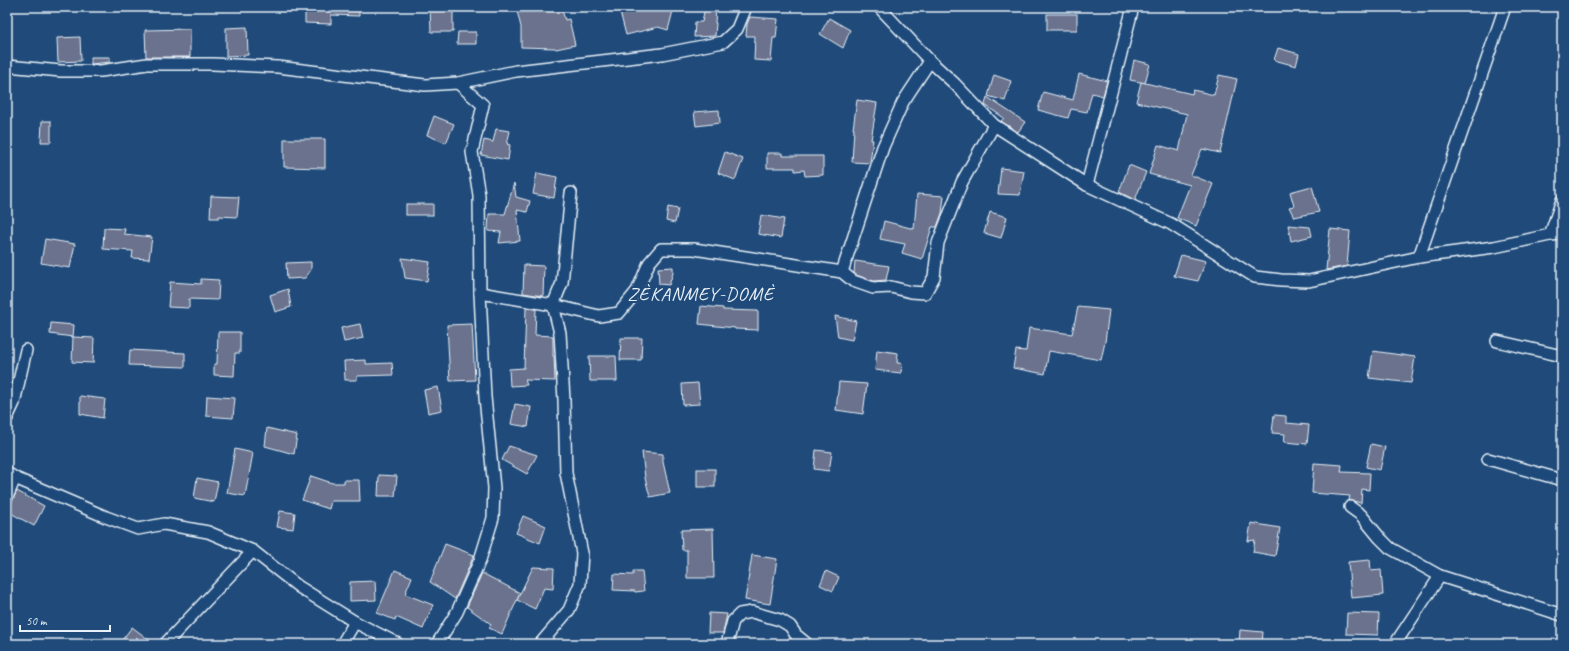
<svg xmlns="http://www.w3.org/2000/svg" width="1569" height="651" font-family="Caveat,sans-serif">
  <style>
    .building { fill: #6a728d; stroke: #e8f1f8 }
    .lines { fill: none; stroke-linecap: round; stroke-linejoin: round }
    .street-casing { stroke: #e8f1f8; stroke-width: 14 }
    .street { stroke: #1f4a7a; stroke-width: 11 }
    .labels { text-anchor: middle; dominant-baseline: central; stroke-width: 4; stroke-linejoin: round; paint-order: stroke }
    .quarter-label { font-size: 19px; letter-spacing: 1px; fill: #e8f1f8; stroke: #1f4a7a }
  </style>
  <rect width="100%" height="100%" fill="#1f4a7a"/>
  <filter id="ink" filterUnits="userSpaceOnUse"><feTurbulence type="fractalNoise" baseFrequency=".025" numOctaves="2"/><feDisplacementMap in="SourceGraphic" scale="8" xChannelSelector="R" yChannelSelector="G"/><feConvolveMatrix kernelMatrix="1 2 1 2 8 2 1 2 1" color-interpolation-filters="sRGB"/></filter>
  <g filter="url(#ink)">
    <!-- building -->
    <g class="building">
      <polygon points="305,7 359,7 359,16 331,15 331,24 305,23"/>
      <polygon points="430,7 453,7 453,32 431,32"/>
      <polygon points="516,7 561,7 565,20 569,19 575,45 556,49 555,48 521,47 521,27"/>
      <polygon points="625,7 674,7 668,30 658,27 626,35 619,8"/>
      <polygon points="705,7 716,7 715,23 716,23 715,36 694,37 695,22 702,22"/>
      <rect x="1047" y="14" width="30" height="16"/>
      <polygon points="750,17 778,19 776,38 773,38 771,61 754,60 755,36 746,36 747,24"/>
      <polygon points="829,18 850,30 843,48 820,34"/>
      <polygon points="247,27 248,55 226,56 226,28"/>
      <polygon points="190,29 190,57 146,57 145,30"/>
      <polygon points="458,32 476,32 476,44 457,44"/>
      <polygon points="80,37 81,61 58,62 57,38"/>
      <polygon points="1278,48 1299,54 1296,66 1274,60"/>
      <polygon points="91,57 110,57 110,62 91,64"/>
      <polygon points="1134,60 1150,64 1145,83 1130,80"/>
      <polygon points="1079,74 1107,81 1103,96 1092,93 1087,112 1071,109 1068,118 1038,110 1043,92 1073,100"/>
      <polygon points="994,75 1011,81 1005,101 988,96"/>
      <polygon points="1219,75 1237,79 1220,153 1202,149 1191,175 1213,184 1196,226 1177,218 1190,185 1149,174 1158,145 1179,151 1187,114 1136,102 1141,82 1192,94 1193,90 1214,95"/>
      <polygon points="987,97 1025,122 1018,132 1001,121 1004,118 985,105"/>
      <polygon points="857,100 877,103 871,140 873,140 870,163 852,162 854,129 853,129"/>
      <polygon points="719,110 720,123 696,126 694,112"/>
      <polygon points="434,116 454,124 446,143 427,135"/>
      <polygon points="42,121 51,121 51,142 41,142"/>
      <polygon points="496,129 510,131 507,144 510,145 508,160 481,155 484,140 493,142"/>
      <polygon points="284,139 325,139 325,168 284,167"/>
      <polygon points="725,152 743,159 735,180 718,173"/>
      <polygon points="767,153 782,153 782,156 823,156 823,175 805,176 804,170 795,171 795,168 767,168"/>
      <polygon points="1129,165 1146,172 1135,200 1119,192"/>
      <polygon points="1001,168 1024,171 1020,195 998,194"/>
      <polygon points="537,173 557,177 554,198 533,194"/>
      <polygon points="514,183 516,197 530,201 527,212 517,210 520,241 499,243 501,232 488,231 489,214 505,214"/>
      <polygon points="1312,186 1319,212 1294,217 1289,207 1294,206 1290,192"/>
      <polygon points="917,194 944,196 942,213 937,227 932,227 922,259 902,253 905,244 880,239 884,221 914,229"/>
      <polygon points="211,196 239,197 237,217 219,216 219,218 210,218"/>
      <rect x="406" y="204" width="27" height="11"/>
      <polygon points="668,207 678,209 675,223 666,221"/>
      <polygon points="990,212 1007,217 1001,238 984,233"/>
      <polygon points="761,215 784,219 781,238 758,234"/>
      <polygon points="1288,225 1310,227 1312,236 1291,241"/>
      <polygon points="104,228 125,229 124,234 152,237 149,259 132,258 133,251 103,249"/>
      <polygon points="1330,229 1350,231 1347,266 1326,270"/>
      <polygon points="45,239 75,244 70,268 41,263"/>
      <polygon points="1181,255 1206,261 1198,281 1174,276"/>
      <polygon points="402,258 430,262 427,281 405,278"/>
      <polygon points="855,261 889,266 886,280 874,281 856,275 854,273"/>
      <polygon points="311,262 311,270 305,278 287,279 286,263"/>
      <polygon points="524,265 544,266 543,296 523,293"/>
      <polygon points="673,267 673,273 669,285 659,284 658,268"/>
      <polygon points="201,279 219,280 218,300 189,299 189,308 168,307 170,282 201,284"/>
      <polygon points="288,289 291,307 275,312 270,295"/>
      <polygon points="701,306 723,308 723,310 758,311 758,330 735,329 735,328 699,324"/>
      <polygon points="1078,307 1109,310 1105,342 1101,360 1049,351 1045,374 1013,368 1016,350 1026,351 1029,328 1072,334"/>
      <polygon points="526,308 536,309 535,335 553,336 553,356 554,356 555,381 525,380 527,385 510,386 509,369 524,368"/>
      <polygon points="835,316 856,321 852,340 838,337"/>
      <polygon points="51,323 74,325 73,337 50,334"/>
      <polygon points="360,324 363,338 344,342 341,328"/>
      <polygon points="472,324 475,380 450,381 447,325"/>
      <polygon points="218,332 240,332 240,353 235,353 234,376 214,375 214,364 217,364"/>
      <polygon points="73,337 94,338 93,363 72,362"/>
      <polygon points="621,338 642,338 641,360 620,360"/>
      <polygon points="130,350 185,353 185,367 129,365"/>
      <polygon points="877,350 898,353 897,363 902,363 901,373 875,370"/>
      <polygon points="1373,351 1415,357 1411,383 1369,378"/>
      <polygon points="589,356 616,356 617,381 590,381"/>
      <polygon points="366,360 366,364 392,363 393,375 357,376 357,380 345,380 344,361"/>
      <polygon points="839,382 867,384 863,414 836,410"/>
      <polygon points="698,383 700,404 683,405 682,384"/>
      <polygon points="438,387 442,410 428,413 424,390"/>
      <polygon points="80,396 105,399 103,418 80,414"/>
      <polygon points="207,396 235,398 233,418 206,416"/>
      <polygon points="515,404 531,407 528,427 511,424"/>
      <polygon points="1274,415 1286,416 1286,423 1309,425 1307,444 1284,442 1285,434 1272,433"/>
      <polygon points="267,428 297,435 294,454 265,446"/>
      <polygon points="1371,444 1385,447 1380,470 1366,467"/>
      <polygon points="509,446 537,455 527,474 502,460"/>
      <polygon points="235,449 253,453 245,496 227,493"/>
      <polygon points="816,450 832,452 829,471 814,469"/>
      <polygon points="642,452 663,454 663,462 670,493 650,497 645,478"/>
      <polygon points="1314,463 1342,465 1341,472 1370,473 1369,490 1362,489 1361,503 1349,500 1350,496 1312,493"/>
      <rect x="697" y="469" width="18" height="18"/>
      <polygon points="379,475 397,476 395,496 378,496"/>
      <polygon points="311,476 332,483 344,483 344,480 359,480 360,501 331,501 329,509 302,500"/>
      <polygon points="197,478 218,482 214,502 194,498"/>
      <polygon points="17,491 44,506 34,526 7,511"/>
      <polygon points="280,511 295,513 293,529 277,527"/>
      <polygon points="523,516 546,526 540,543 516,533"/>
      <polygon points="1251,523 1280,528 1275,556 1253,552 1255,540 1248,541"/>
      <polygon points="713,529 714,578 687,578 687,550 682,550 681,530"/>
      <polygon points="445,544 474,555 455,599 430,582"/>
      <polygon points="752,555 777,559 770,604 745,600"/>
      <polygon points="1370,560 1371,571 1381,570 1383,595 1351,598 1348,562"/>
      <polygon points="533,567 554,568 553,589 544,588 535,609 517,600"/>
      <polygon points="395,570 412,577 405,594 433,605 423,629 396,617 395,620 377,613"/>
      <polygon points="633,571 642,571 644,591 635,592 635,591 613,590 614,574 633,575"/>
      <polygon points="826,571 839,577 833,591 820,585"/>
      <polygon points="482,573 520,593 502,634 489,628 491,624 467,607"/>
      <polygon points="375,581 376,600 350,601 350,582"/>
      <polygon points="709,613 727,614 723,633 708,633"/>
      <polygon points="1347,613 1379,614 1378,635 1346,634"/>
      <polygon points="132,627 148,639 143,644 119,644"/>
      <polygon points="1240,630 1263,632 1262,644 1239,644"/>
    </g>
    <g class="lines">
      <defs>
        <g id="street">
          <polyline points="879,7 930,61 955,84 994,125 1087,185 1171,224 1255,277 1281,280 1309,281 1419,257 1494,247 1550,235 1562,234"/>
          <polyline points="7,66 61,71 101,71 147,64 213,64 278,67 425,85 458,83 516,71 662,54 723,42 737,29 746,7"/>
          <polyline points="1087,185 1133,7"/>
          <polyline points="1550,235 1562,200"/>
          <polyline points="1419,257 1505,7"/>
          <polyline points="842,272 883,147 903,102 930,61"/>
          <polyline points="480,293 553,305 599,316 619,313 637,291 649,263 661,249 694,249 842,272 853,281 873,288 891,287 911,292 925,293 934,277 938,243 962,182 994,125"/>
          <polyline points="1497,341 1562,356"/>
          <polyline points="7,418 14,403 26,350"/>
          <polyline points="1488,459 1562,480"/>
          <polyline points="7,473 15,478 106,517 138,529 164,524 208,532 253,551 299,587 355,622 398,644"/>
          <polyline points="7,497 15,478"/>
          <polyline points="1350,507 1361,515 1379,537 1390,548 1440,576 1562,615"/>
          <polyline points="165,644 253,551"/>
          <polyline points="342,644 355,622"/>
          <polyline points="437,644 457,612 480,560 493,518 494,488 485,397 480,293 479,195 472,152 483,105 458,83"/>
          <polyline points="540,644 569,610 580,584 582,553 566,473 564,400 560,333 553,305 562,283 571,193"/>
          <polyline points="727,644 733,621 740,614 752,612 780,620 790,626 796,635 807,644"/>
          <polyline points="1395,644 1440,576"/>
        </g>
      </defs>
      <!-- street casing -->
      <use href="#street" class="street-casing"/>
      <!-- street -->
      <use href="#street" class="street"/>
    </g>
  </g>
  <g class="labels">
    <!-- quarter labels -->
    <g class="quarter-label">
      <text x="701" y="294">ZÈKANMEY-DOMÈ</text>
    </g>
  </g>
  <!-- margin -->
  <rect width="1569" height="651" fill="none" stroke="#1f4a7a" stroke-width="24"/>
  <rect x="12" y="12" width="1545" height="627" fill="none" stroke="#e8f1f8" stroke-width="1.5" filter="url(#ink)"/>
  <!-- scale -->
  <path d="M20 625v6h90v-6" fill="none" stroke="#e8f1f8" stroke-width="2"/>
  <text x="26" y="625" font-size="12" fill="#e8f1f8" stroke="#1f4a7a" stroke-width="3" paint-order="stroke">50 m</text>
</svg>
